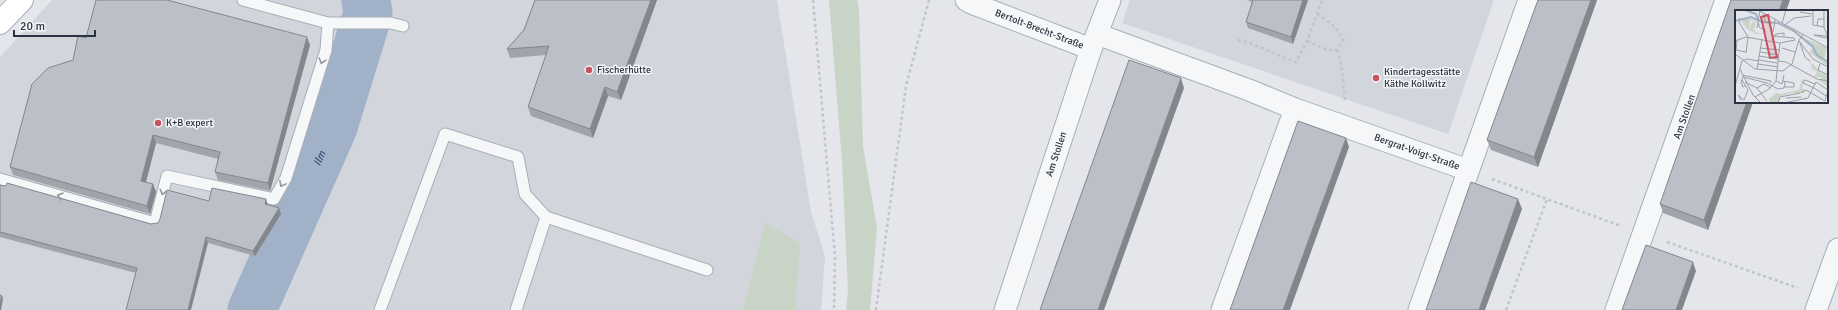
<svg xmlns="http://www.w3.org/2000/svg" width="1838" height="310" font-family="Signika,sans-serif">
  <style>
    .built { fill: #d2d5dc }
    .green { fill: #c8d4c5 }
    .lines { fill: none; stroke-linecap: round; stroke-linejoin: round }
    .river { stroke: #a1b2c8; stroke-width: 49 }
    .lane-casing { stroke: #a9adb5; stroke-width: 13 }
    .street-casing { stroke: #a9adb5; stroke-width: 23 }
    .secondary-casing { stroke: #a9adb5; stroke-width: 24 }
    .path { stroke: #c1c4c9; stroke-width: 2.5; stroke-dasharray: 3 3; stroke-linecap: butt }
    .lane { stroke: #f6f7f9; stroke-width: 11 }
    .street { stroke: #f6f7f9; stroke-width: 21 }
    .secondary { stroke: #fff; stroke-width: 22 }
    .wall { fill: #a1a4ab }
    .shaded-wall { fill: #83868b }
    .building { fill: #bbbfc7; stroke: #83868b }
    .oneway { stroke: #91959e }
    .poi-dot { fill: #c6535e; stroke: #f3f5f8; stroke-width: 1.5 }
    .labels { text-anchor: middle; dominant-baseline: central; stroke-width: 3; stroke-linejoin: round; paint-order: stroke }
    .street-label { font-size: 10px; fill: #2c3342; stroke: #f3f5f8 }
    .poi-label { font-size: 10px; fill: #2c3342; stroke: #f3f5f8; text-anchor: start }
    .water-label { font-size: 11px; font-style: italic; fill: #395073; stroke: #f3f5f8 }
    .inset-river { fill: none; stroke: #a1b2c8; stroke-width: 2 }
    .inset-road { fill: none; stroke: #9a9ea7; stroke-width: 1 }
    .view { fill: #c6535e; fill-opacity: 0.15; stroke: #c6535e; stroke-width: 2 }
    .inset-edge { fill: none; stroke: #2c3342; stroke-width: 2 }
  </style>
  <rect width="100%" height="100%" fill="#e4e6eb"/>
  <!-- built -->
  <g class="built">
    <polygon points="52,0 777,0 811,212 825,256 821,310 0,310 0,57"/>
    <polygon points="1130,0 1494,0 1448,134 1122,23"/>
  </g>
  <!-- green -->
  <g class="green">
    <polygon points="829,0 857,0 859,10 863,146 877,228 870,310 846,310 848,291 842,161"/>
    <polygon points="765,223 800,243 795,310 743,310"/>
  </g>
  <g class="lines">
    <!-- river -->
    <path class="river" id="s1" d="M 252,310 L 333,127 L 368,13 L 366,0"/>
    <defs>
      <g id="lane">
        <polyline points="243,0 328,23 390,23 403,26"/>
        <polyline points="0,179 155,223 167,176 274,199 286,178 326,50 328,23"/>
        <polyline points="380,310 445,134 518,157 525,194 546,217"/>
        <polyline points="516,310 546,217 707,270"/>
      </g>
      <g id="street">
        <path id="s2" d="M 966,0 L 971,3 L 1091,49"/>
        <path id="s3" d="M 1097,34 L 1249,90 L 1295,109 L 1468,170"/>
        <path id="s4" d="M 1005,310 L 1091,49 L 1110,0"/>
        <polyline points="1222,310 1295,109"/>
        <polyline points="1419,310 1529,0"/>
        <path id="s5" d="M 1616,310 L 1726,0"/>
        <polyline points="1816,310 1838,249"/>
      </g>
      <polyline id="secondary" points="0,23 22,0"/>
    </defs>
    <!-- lane casing -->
    <use href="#lane" class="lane-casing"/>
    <!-- street casing -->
    <use href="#street" class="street-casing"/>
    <!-- secondary casing -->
    <use href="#secondary" class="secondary-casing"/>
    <!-- path -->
    <g class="path">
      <polyline points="813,0 835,257 834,310"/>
      <path d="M 1238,40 C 1258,44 1276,56 1296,62 L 1307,41 L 1322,0"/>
      <path d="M 1307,41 L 1327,50 L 1337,50 L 1343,40 C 1338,28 1329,21 1317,14"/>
      <polyline points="1337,50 1341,64 1345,100"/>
      <polyline points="1492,179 1621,226"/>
      <polyline points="1667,242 1798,288"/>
      <polyline points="876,310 906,86 929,0"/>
      <polyline points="1506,310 1547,199"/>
    </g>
    <!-- lane -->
    <use href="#lane" class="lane"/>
    <!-- street -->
    <use href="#street" class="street"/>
    <!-- secondary -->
    <use href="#secondary" class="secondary"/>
  </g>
  <!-- wall -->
  <g class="wall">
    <polygon points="535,0 657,0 621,100 608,96 593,138 531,116 528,107 546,55 510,58 507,49 524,30"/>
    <polygon points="1247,0 1308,0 1293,44 1248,28 1246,22 1252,2"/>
    <polygon points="1538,0 1597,0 1538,167 1491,150 1487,140"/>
    <polygon points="86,38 310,45 270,191 218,180 215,172 218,159 156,143 146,182 153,184 156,192 150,214 13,175 10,167"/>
    <polygon points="1736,102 1753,102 1708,230 1663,213 1660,204"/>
    <polygon points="0,185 151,224 158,223 160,219 209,201 268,205 281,214 255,256 208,243 136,273 0,237"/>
  </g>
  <!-- shaded-wall -->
  <g class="shaded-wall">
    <polygon points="651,0 657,0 621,100 617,92"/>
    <polygon points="1303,0 1308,0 1293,44 1291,37"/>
    <polygon points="1591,0 1597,0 1538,167 1534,157"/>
    <polygon points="1783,0 1790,0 1786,11 1779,11"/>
    <polygon points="307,37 310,45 270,191 268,183"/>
    <polygon points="1181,78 1184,88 1104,310 1098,310"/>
    <polygon points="605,87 608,96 593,138 590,129"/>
    <polygon points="1747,102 1753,102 1708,230 1704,220"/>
    <polygon points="153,135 156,143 144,189 141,181"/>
    <polygon points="1346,138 1349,147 1290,310 1283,310"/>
    <polygon points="153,184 156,192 150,214 147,206"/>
    <polygon points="266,199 268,205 267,210 265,204"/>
    <polygon points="1518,199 1522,209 1485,310 1479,310"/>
    <polygon points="279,208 281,214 255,256 253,251"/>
    <polygon points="206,237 208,243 191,310 188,310"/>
    <polygon points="1693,262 1696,271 1682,310 1676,310"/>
    <polygon points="2,296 3,299 1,310 0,310 0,304"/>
  </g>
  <!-- building -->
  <g class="building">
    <polygon points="96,0 167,0 307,37 268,183 215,172 220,152 153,135 141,181 153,184 147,206 10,167 32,84 48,68 73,60 78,36 86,38"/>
    <polygon points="535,0 651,0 617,92 605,87 590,129 528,107 549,46 507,49 524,30"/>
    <polygon points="1253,0 1303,0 1291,37 1246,22"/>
    <polygon points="1538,0 1591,0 1534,157 1487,140"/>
    <polygon points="1731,0 1783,0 1779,11 1736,11 1736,102 1747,102 1704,220 1660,204"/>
    <polygon points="1129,60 1181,78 1098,310 1040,310"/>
    <polygon points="1298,121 1346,138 1283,310 1230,310"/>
    <polygon points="1471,182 1518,199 1479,310 1426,310"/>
    <polygon points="7,183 151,224 158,223 160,219 167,190 209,201 212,188 266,199 265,204 279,208 253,251 206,237 188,310 126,310 137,268 0,232 0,185 6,186"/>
    <polygon points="1646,245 1693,262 1676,310 1622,310"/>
    <polygon points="0,295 2,296 0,304"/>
  </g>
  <!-- one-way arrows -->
  <defs><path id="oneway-chevron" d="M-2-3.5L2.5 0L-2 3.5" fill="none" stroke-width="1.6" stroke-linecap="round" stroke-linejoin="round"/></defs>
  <g class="oneway">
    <use href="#oneway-chevron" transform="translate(322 61) rotate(107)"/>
    <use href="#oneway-chevron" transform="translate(282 184) rotate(118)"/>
    <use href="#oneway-chevron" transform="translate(163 192) rotate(104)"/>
    <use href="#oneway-chevron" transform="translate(60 196) rotate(-164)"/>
  </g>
  <!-- markers -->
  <g class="poi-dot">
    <circle cx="589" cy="70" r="4"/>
    <circle cx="1376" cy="78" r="4"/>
    <circle cx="158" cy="123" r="4"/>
  </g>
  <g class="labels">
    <!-- street labels -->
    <g class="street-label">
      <text stroke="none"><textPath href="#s2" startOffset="79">Bertolt-Brecht-Straße</textPath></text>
      <text stroke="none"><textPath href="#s5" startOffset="205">Am Stollen</textPath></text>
      <text stroke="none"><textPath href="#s3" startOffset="341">Bergrat-Voigt-Straße</textPath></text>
      <text stroke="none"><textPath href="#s4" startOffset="164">Am Stollen</textPath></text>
    </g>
    <!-- poi labels -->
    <g class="poi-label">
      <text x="597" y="70">Fischerhütte</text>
      <text x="1384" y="72">Kindertagesstätte<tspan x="1384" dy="12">Käthe Kollwitz</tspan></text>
      <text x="166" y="123">K+B expert</text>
    </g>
    <!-- water labels -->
    <g class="water-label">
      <text stroke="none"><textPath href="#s1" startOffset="166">Ilm</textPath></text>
    </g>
  </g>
  <!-- overview -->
  <g transform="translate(1735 10)">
    <rect width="93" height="93" fill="#e4e6eb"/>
    <path d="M 13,8 L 24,12 L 15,10 L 14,20 L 17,12 L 21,12 L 19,19 L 21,23 L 31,24 L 21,24 L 11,18 L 6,10 ZM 71,29 L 92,38 L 89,50 L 93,51 L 93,56 L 74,42 L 78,38 L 69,30 ZM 71,49 L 75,51 L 86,63 L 93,65 L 93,77 L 84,70 L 86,69 L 86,67 L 79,67 L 82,61 L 77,59 L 76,53 ZM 67,69 L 70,70 L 67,78 L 70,80 L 69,83 L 55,83 L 45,87 L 43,93 L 35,93 L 34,89 L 41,83 L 46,84 L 64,80 Z" fill="#c8d4c5"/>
    <path class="inset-river" d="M 10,0 L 21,4 L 23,10M 0,11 L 16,7 L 27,12 L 43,13 L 59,21 L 78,37 L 82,45 L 93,52"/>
    <path class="inset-road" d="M 23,0 L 93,38M 78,0 L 78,15 L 89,17M 89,0 L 89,18 L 93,26M 65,2 L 77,4M 29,4 L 30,12 L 34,13M 5,8 L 4,12 L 13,27M 23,13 L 25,18 L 30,19 L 30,22M 47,13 L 51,0M 50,15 L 59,8 L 76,6M 82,16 L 83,9 L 89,9M 22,18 L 25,1M 38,22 L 40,10M 38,26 L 59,28 L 60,30 L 45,33M 92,27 L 90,28 L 79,25 L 93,26M 2,30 L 1,40 L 11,42M 37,30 L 41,24 L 49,23 L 49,26M 0,31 L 11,27 L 45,33M 64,31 L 78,49 L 93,57M 65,33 L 70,47 L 75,51M 25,38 L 45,40M 47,38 L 60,42M 25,42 L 44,45M 11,43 L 13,27M 0,44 L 20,59 L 48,61 L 57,54 L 64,30 L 68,25M 24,46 L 43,49M 24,50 L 42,53M 7,51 L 12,49 L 24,51M 43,51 L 51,52 L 82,69 L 93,71M 23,54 L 43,57M 85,54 L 83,60 L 93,65M 5,59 L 18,85 L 26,93M 22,59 L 27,29M 7,65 L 36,71 L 36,73M 8,67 L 32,73 L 43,79 L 49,78 L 50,72M 8,67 L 6,72 L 8,77 L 11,75M 41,71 L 47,74 L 49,65M 48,71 L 59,73 L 59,77 L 50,77M 10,72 L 22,78 L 32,91M 0,76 L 7,51M 22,78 L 29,74 L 36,78M 79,78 L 68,73 L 70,70 L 80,74M 79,78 L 91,86M 66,83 L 71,80 L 90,91 L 93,80 L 81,72M 20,87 L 34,79 L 41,71 L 45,33M 51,88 L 66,87M 6,90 L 3,85 L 9,90 L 13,80 L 7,70M 43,93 L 45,87 L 65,83M 49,93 L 73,88 L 81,72"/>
    <path class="view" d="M 33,5 L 42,47 L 35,48 L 26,7 Z"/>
    <rect width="93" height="93" class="inset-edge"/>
  </g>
  <!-- scale -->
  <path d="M14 30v6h81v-6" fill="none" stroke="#2c3342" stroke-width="2"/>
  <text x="20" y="30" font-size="12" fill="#2c3342" stroke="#f3f5f8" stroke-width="3" paint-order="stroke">20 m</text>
</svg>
